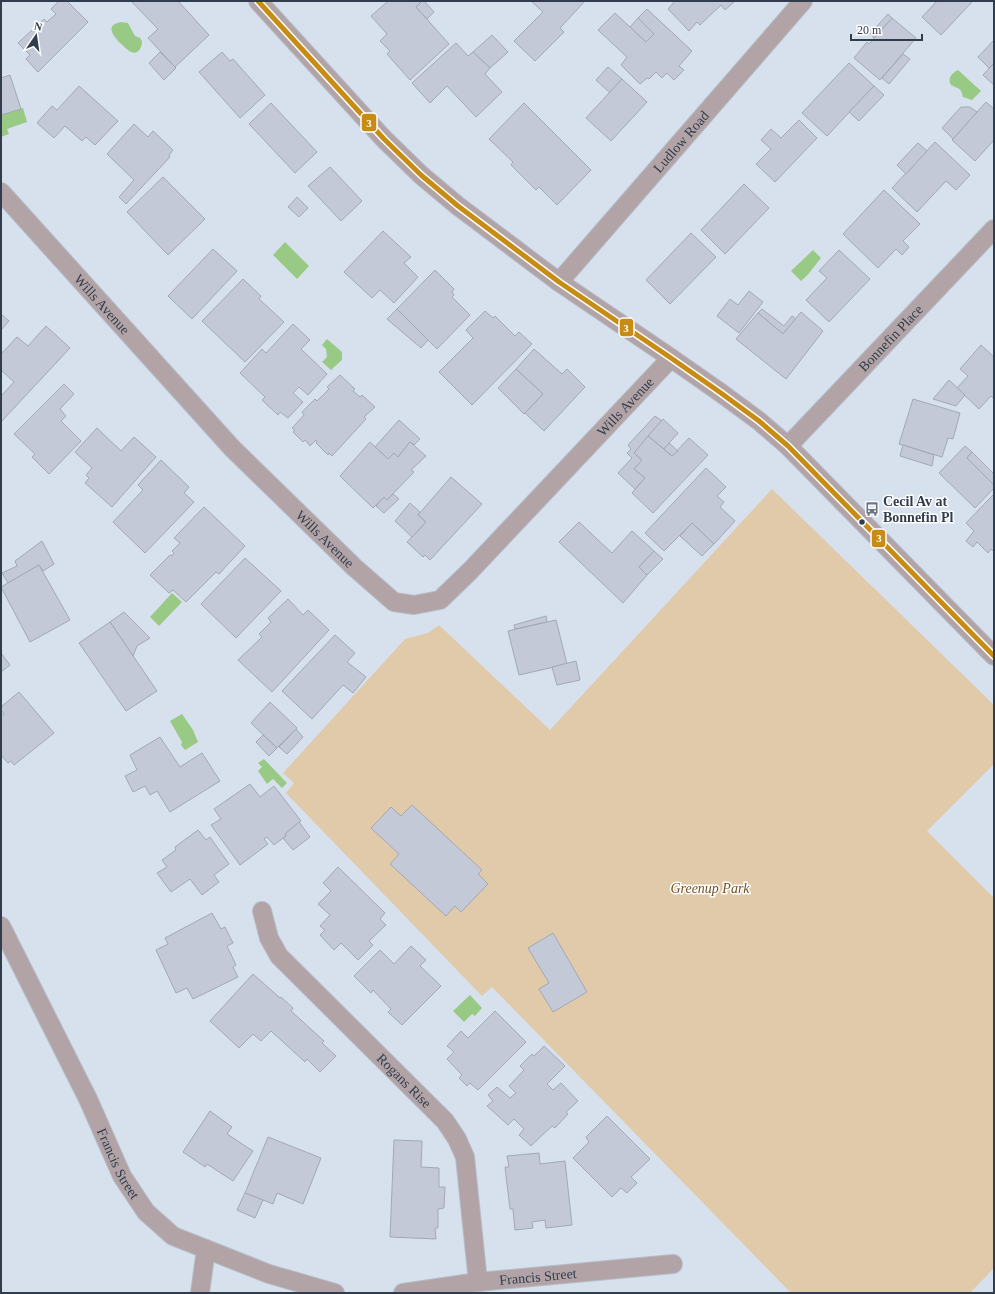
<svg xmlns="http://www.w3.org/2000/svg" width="995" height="1294" font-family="Georgia,serif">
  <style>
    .green { fill: #e1caa9 }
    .water { fill: #99ca85 }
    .building { fill: #c3c9d7; stroke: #a2a8b6 }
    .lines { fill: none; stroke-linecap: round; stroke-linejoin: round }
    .street-casing { stroke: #b4bdc8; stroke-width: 20 }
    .street { stroke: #b2a4a6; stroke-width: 18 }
    .bus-1-casing { stroke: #fefefe; stroke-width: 8 }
    .bus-1 { stroke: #c68c13; stroke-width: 5 }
    .bus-dot { fill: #313d4d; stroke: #fefefe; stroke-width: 1.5 }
    .labels { text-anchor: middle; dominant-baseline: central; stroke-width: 3; stroke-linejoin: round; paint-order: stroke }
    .street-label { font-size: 14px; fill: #313d4d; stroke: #fefefe }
    .poi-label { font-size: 14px; font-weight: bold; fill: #313d4d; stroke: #fefefe; text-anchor: start }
    .park-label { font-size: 14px; font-style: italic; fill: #6f5125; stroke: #fefefe }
    .line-badge { stroke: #fefefe; stroke-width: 1.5 }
    .badge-label { font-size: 11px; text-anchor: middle; font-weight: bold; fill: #fff }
  </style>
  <rect width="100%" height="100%" fill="#d7e0ed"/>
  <!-- green -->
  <polygon class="green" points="772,489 994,705 994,764 927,831 994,898 994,1268 970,1293 791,1293 492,987 482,996 286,793 294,783 283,773 405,639 428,633 439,625 550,730"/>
  <!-- water -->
  <g class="water">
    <path d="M 121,22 L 128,23 L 135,36 L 140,38 L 142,41 C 142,49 137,56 129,51 C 121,44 99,26 121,22 Z"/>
    <path d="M 958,70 L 981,91 L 972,100 L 963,97 C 961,87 958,89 951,85 C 947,78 952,73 958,70 Z"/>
    <polygon points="23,108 27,122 7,129 9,134 1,137 1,115"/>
    <polygon points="285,242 309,266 297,279 273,255"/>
    <path d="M 813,250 L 821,258 C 814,266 809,275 801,281 L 791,271 Z"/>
    <polygon points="327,339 342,352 342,360 331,370 322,362 327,357 326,349 322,345"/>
    <polygon points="172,593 182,602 159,626 150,617"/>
    <polygon points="182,714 193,730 198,742 185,750 181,745 182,742 170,721"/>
    <polygon points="264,759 287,783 282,788 273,779 267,784 258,771 262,767 258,763"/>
    <polygon points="470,995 482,1008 475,1016 472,1014 464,1022 453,1011"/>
  </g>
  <!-- building -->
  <g class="building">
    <polygon points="59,1 67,1 88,22 38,72 26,59 30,55 18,43 44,19 47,22 56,14 51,9"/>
    <polygon points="131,1 178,1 209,35 175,67 148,38 158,29"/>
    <polygon points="388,1 422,1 416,7 449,44 410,80 387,54 390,51 380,41 387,34 371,16"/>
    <polygon points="422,1 424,1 434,12 427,19 416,7"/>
    <polygon points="531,1 585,1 560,28 564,32 535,61 514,41 543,12"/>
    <polygon points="675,1 735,1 725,10 721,5 700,25 697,22 689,31 668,9"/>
    <polygon points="937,1 973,1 941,35 922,17"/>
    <polygon points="647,9 692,51 679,66 684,70 674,80 667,73 662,78 656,72 649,79 647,78 640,84 621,65 627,57 598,30 615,13 646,42 654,34 638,18"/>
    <polygon points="888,14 892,18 874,38 870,34"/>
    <polygon points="638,18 654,34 646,42 630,27"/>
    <polygon points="892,18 916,38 880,80 854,58 867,42 869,44"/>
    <polygon points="492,35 508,52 490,68 473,52"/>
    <polygon points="994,40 994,63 989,68 978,57"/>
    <polygon points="456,43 468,56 473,52 490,68 485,74 502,92 476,117 447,86 430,103 412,83"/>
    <polygon points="160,52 176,68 164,80 149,63"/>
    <polygon points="222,52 230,61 233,59 265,95 240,118 199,72"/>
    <polygon points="903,54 910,59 889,84 882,78"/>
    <polygon points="849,63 874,86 827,136 802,113"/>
    <polygon points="994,63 994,85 983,75"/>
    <polygon points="608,67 622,79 610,93 596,80"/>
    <polygon points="10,75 21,109 1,115 1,78"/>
    <polygon points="622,79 647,102 611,141 586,118"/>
    <polygon points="79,86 118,121 95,145 86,137 82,141 65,126 54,138 37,123 52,106 57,110"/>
    <polygon points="874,86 884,95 859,121 849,112"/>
    <polygon points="986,102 994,109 994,140 975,161 952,140"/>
    <polygon points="271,103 317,152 295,173 249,124"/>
    <polygon points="524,103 591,170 557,205 539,187 536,190 511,165 513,162 489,139"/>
    <polygon points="961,107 970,107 977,112 953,139 942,128"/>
    <polygon points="799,120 817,138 775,182 756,164 771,149 761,140 771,129 781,138"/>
    <polygon points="134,124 148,137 153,131 173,150 169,155 170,157 126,204 119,197 134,180 107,154"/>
    <polygon points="935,142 970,175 956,190 946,181 917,212 892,188"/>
    <polygon points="918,143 927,151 906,174 897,165"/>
    <polygon points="330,167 362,201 341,221 308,186"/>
    <polygon points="163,177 205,219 168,255 127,212"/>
    <polygon points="744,184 769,208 725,254 701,230"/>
    <polygon points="884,190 920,224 903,241 909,247 902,255 896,249 878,268 843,234"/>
    <polygon points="297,197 308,208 299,217 288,207"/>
    <polygon points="383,231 411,257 404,263 418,277 394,303 380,290 372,298 344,272"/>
    <polygon points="691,233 716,257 670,304 646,280"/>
    <polygon points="213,249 237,271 192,319 168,296"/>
    <polygon points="839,250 870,279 829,322 806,300 827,278 819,271"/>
    <polygon points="435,270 454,289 452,292 454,295 452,297 470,315 437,349 397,309"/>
    <polygon points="243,279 261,296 259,299 284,322 245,362 202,321"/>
    <polygon points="749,291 763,302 739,333 717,316 730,299 738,305"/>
    <polygon points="397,309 428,340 421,348 387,319"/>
    <polygon points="762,309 784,326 792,316 796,319 783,334 758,313"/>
    <polygon points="485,311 493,318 495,316 515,336 519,332 532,344 472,405 439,372 473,338 466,330"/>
    <polygon points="801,312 823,331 786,379 736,339 758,313 783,334"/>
    <polygon points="1,314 9,321 1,330"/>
    <polygon points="293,324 310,340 301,349 327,374 308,395 299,387 293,393 303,402 288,418 280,412 278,415 262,400 265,397 240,373 262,349 266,353"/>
    <polygon points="46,326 70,348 1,422 1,396 14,382 1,370 1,354 17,337 28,346"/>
    <polygon points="981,345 994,357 994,399 991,396 979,409 957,388 968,376 960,369"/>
    <polygon points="534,349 562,374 567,369 585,387 544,431 525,413 543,394 516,369"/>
    <polygon points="516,369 543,394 524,414 498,388"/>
    <polygon points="340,375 355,389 353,391 360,397 362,395 375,407 364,417 366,419 332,456 329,453 328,455 316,443 317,442 316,440 310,446 305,440 303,442 293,432 295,430 292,428 304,415 302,412 315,399 317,401 329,389 327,387"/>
    <polygon points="949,380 965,395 956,406 933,399"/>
    <polygon points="64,384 74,394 60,409 66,416 61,421 81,441 49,474 32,457 35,454 14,434"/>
    <polygon points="913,399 960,413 953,439 948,438 942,457 899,444"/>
    <polygon points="655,416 662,421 634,453 642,460 634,469 645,478 635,489 618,473 632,458 627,453 631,449 628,445"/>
    <polygon points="663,419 678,433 664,449 648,436"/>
    <polygon points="399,420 420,439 414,445 410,442 398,457 394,453 388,459 375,447"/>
    <polygon points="97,428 121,451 134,437 156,457 112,507 85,483 89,478 86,475 92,468 75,452"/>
    <polygon points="648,436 672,456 689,438 708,455 653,513 632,493 645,478 634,469 642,460 634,453"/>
    <polygon points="370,442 388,459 394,453 398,457 410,442 426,456 411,470 414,472 387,500 384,497 373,508 340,476"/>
    <polygon points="669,443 678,451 672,456 664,449"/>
    <polygon points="903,445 934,455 932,466 900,456"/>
    <polygon points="965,446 972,452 967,458 994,485 994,488 975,508 939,473"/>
    <polygon points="972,452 994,474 994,485 967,458"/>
    <polygon points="161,460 189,487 184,493 194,502 145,553 113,522 143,490 138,485"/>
    <polygon points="706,468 726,487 717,496 724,502 720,507 735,521 714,544 692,523 664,551 645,533"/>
    <polygon points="451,477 482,504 430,560 425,555 423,557 407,542 426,522 418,515"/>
    <polygon points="393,494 399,499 384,513 376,506 384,497 387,500"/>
    <polygon points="994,494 994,552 991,549 988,553 977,542 973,547 966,541 974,531 966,523"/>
    <polygon points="410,503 420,512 418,515 426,522 412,537 395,521"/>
    <polygon points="204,507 245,546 219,574 216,572 186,602 173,590 169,593 150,575 170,555 172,556 174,553 172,551 180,543 174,538"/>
    <polygon points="579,522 612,553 632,531 654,551 639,567 647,575 623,603 559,542"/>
    <polygon points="692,523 714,544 702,556 680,536"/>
    <polygon points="42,541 54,564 43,571 39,565 8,583 2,573 17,566 15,561"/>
    <polygon points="654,551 663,559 647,575 639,567"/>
    <polygon points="245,558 281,591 236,638 201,604"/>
    <polygon points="39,565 70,620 30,642 1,587"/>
    <polygon points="288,599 303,615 308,610 329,630 272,692 238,660 262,637 259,634 271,622 268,618"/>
    <polygon points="124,612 150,638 137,646 133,656 110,622"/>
    <polygon points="546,616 547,622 515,629 514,625"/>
    <polygon points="556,620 567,664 519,675 508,631"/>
    <polygon points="110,622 157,691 126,711 79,643"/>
    <polygon points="335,635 355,653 347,662 366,677 353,693 343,685 312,719 282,691"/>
    <polygon points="1,653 10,665 1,672"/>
    <polygon points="576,661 580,680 557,685 552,667"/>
    <polygon points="19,692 54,733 14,765 11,761 8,763 1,755 1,716 4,714 1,710 1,707"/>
    <polygon points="270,702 297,728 277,748 251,723"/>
    <polygon points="296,729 303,737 287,754 279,747"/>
    <polygon points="263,735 277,748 269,756 256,742"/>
    <polygon points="160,737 180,767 202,753 220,781 170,812 157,791 150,795 145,786 133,792 125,776 137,770 130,755"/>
    <polygon points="250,784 260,797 274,786 301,821 285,834 286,836 274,845 267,837 264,839 268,844 240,865 211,825 221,819 214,809"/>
    <polygon points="412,805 482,870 478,874 488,884 461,912 455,906 446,916 390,864 399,854 371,828 391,807 401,816"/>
    <polygon points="299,822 310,837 293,850 283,838 286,836 285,834"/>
    <polygon points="198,830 206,840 210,837 229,864 214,875 219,882 202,895 190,879 171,892 157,873 167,867 162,860 176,850 175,847"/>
    <polygon points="338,867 385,913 380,919 386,925 369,941 373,945 358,960 341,943 334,950 320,935 325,930 320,926 330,915 318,904 331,891 323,883"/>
    <polygon points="212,913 221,929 225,927 233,943 227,946 236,965 233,967 238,977 193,999 187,988 176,993 156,950 168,944 165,938"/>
    <polygon points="553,933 587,992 553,1012 539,989 549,983 528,948"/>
    <polygon points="411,946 426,960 420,966 441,986 402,1025 388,1012 391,1009 373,990 371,993 354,976 380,950 394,964"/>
    <polygon points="253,974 280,998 281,997 293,1008 291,1011 324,1041 322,1043 336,1056 320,1072 307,1059 305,1062 271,1031 261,1041 253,1034 239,1048 210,1021"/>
    <polygon points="495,1011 526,1042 478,1090 470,1083 467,1086 459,1078 462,1075 447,1059 454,1052 447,1046 461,1031 468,1038"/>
    <polygon points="544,1046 565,1066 547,1084 553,1090 561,1083 578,1101 566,1112 568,1114 555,1128 552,1126 531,1146 519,1135 524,1129 514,1119 508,1125 487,1106 493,1101 488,1095 497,1087 510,1098 516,1093 509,1086 524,1070 520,1066 532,1054 534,1056"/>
    <polygon points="210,1111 232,1127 227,1134 253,1151 233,1181 207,1164 205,1167 183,1152"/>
    <polygon points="607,1116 650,1159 631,1177 637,1183 627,1193 621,1188 612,1197 573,1158 589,1142 586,1137"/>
    <polygon points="268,1137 321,1158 303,1204 277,1193 273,1204 245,1193"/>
    <polygon points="394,1140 422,1141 421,1167 439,1168 439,1187 445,1187 444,1208 438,1209 438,1228 435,1228 436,1239 390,1237"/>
    <polygon points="539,1153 540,1164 565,1161 572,1225 546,1228 545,1220 532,1222 533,1228 515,1230 513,1209 510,1209 505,1167 509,1167 507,1156"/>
    <polygon points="245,1193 263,1200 255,1218 237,1210"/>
  </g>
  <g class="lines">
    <defs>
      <g id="street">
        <polyline points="258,1 384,139 421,175 458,206 559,282 671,358 721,393 759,421 788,446 994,656"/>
        <path id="s1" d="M 1,192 L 232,448 L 354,567 L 394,602 L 414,605 L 440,600 L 470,571 L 671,358"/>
        <path id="s2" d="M 559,282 L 803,1"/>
        <path id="s3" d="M 788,446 L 994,229"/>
        <path id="s4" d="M 262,911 L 269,938 L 279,956 L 445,1121 L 457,1139 L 465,1157 L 478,1282"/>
        <path id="s5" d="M 1,926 L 88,1099 L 122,1176 L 146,1212 L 173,1236 L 269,1274 L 335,1293"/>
        <polyline points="200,1293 206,1249"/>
        <path id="s6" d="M 403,1293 L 478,1282 L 673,1264"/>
      </g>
    </defs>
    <!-- street casing -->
    <use href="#street" class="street-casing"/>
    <!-- street -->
    <use href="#street" class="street"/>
    <defs>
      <polyline id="bus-1" points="258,1 384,139 421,175 458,206 559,282 671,358 721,393 759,421 788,446 994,656"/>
    </defs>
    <!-- bus-1 casing -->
    <use href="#bus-1" class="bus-1-casing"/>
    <!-- bus-1 -->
    <use href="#bus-1" class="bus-1"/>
  </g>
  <!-- icons -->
  <defs>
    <symbol id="bus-bare" viewBox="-9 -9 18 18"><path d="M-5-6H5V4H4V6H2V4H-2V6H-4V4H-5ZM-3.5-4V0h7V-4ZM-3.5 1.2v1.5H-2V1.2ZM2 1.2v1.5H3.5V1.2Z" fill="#6b7685" stroke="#fefefe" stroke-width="2.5" paint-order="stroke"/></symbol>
  </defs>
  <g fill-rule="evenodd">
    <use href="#bus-bare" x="862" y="499" width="20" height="20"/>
  </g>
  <!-- markers -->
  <circle class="bus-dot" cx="862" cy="522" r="3.5"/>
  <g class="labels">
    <!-- street labels -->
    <g class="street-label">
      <text stroke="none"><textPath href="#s2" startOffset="186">Ludlow Road</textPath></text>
      <text stroke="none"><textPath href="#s1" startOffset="151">Wills Avenue</textPath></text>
      <text stroke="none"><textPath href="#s3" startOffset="149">Bonnefin Place</textPath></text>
      <text stroke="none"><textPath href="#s1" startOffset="883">Wills Avenue</textPath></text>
      <text stroke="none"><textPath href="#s1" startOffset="475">Wills Avenue</textPath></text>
      <text stroke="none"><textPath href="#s4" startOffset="225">Rogans Rise</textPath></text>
      <text stroke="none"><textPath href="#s5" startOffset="265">Francis Street</textPath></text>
      <text stroke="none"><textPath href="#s6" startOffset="136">Francis Street</textPath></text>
    </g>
    <!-- poi labels -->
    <g class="poi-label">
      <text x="883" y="501">Cecil Av at<tspan x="883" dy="16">Bonnefin Pl</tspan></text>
    </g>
    <!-- park labels -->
    <g class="park-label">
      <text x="710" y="888">Greenup Park</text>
    </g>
  </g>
  <g class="line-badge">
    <rect x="361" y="113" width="16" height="19" rx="4" fill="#c68c13"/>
    <rect x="619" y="318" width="15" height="19" rx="4" fill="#c68c13"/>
    <rect x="871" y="529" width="15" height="19" rx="4" fill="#c68c13"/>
  </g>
  <g class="badge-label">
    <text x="369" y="127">3</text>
    <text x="626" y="332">3</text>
    <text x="879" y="542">3</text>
  </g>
  <!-- border -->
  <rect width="995" height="1294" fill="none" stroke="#313d4d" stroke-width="4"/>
  <!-- north arrow -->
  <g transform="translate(36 36) rotate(13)" stroke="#fefefe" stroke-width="3" paint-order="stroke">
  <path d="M0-3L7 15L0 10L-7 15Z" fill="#313d4d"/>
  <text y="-6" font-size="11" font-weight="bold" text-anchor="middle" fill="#313d4d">N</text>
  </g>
  <!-- scale -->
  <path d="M851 34v6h71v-6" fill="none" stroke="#313d4d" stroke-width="2"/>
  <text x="857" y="34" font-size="12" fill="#313d4d" stroke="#fefefe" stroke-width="3" paint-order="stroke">20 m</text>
</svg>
